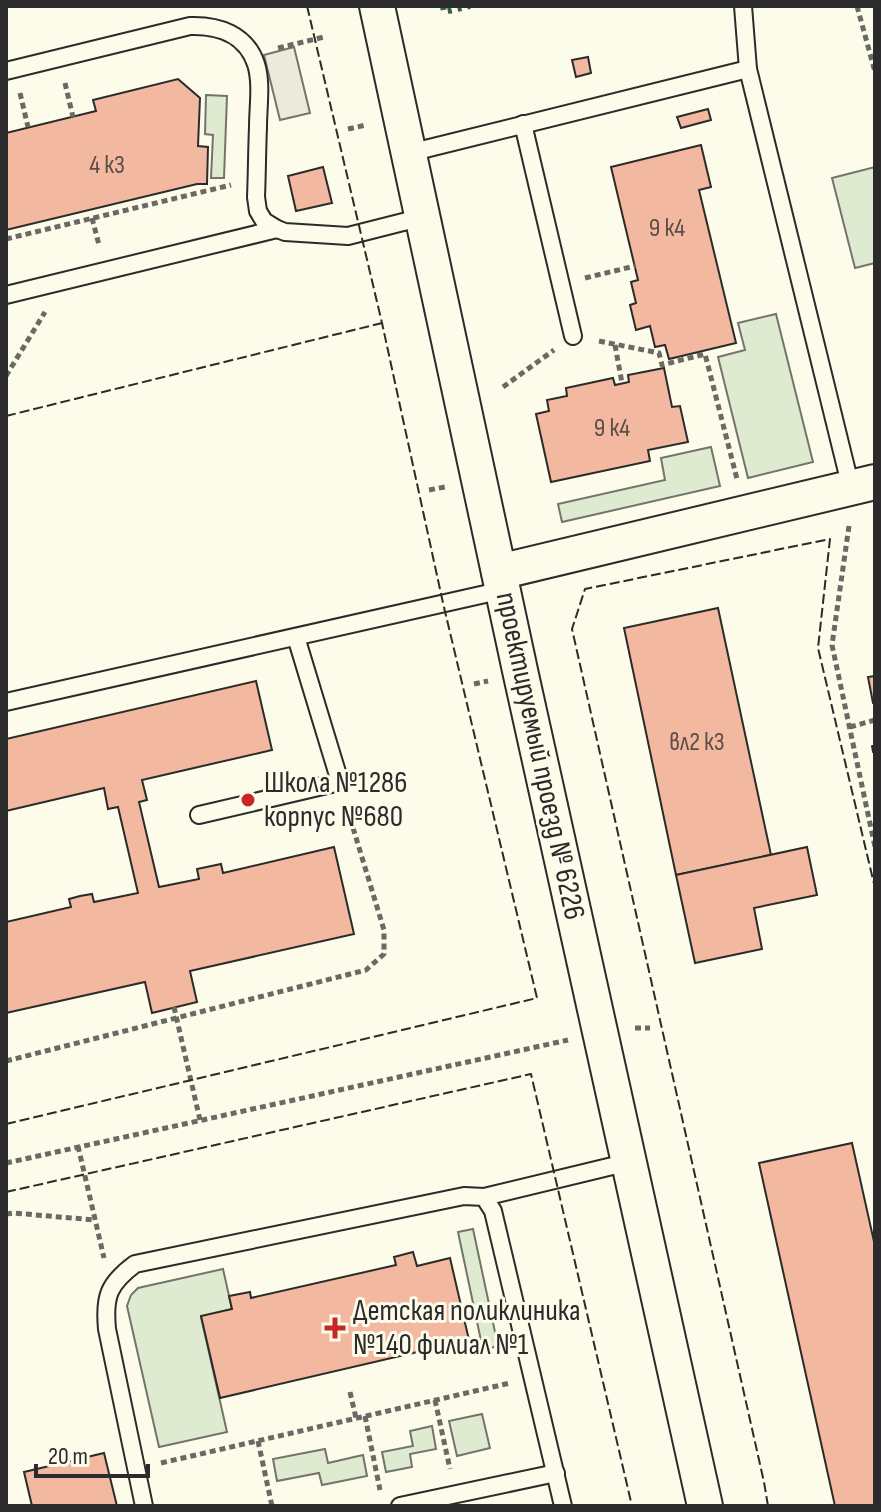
<svg xmlns="http://www.w3.org/2000/svg" width="881" height="1512" font-family="'Sofia Sans Condensed',sans-serif">
  <style>
    .green { fill: #deebd1; stroke: #74746e; stroke-width: 2 }
    .parking { fill: #eceadb; stroke: #74746e; stroke-width: 2 }
    .building { fill: #f2b8a0; stroke: #2b2b2b; stroke-width: 2 }
    .lines { fill: none; stroke-linecap: round; stroke-linejoin: round }
    .service-casing { stroke: #2b2b2b; stroke-width: 20 }
    .minor-casing { stroke: #2b2b2b; stroke-width: 38 }
    .path { stroke: #6a6964; stroke-width: 5; stroke-dasharray: 6 4; stroke-linecap: butt }
    .service { stroke: #fdfbea; stroke-width: 16 }
    .minor { stroke: #fdfbea; stroke-width: 34 }
    .hedge { stroke: #34623c; stroke-width: 6; stroke-dasharray: 4 6; stroke-linecap: butt }
    .fence { stroke: #2b2b2b; stroke-width: 2; stroke-dasharray: 10 4; stroke-linecap: butt }
    .poi-dot { fill: #c62828; stroke: #fdfbea; stroke-width: 3 }
    .labels { text-anchor: middle; dominant-baseline: central; stroke-width: 6; stroke-linejoin: round; paint-order: stroke }
    .number-label { font-size: 26px; fill: #5d4e48 }
    .street-label { font-size: 30px; fill: #2b2b2b; stroke: #fdfbea }
    .poi-label { font-size: 30px; fill: #2b2b2b; stroke: #fdfbea; text-anchor: start }
  </style>
  <rect width="100%" height="100%" fill="#fdfbea"/>
  <!-- green -->
  <g class="green">
    <polygon points="206,95 227,96 224,178 211,178 213,135 205,134"/>
    <polygon points="875,167 875,263 855,268 832,178"/>
    <polygon points="776,314 813,462 748,478 718,357 745,350 738,323"/>
    <polygon points="711,447 720,486 562,522 558,504 665,480 661,458"/>
    <polygon points="473,1229 498,1346 483,1350 458,1232"/>
    <polygon points="223,1269 232,1309 201,1317 227,1432 159,1447 127,1306 131,1295 138,1288"/>
    <polygon points="482,1414 490,1448 457,1456 449,1421"/>
    <polygon points="432,1426 436,1449 410,1454 412,1467 386,1472 382,1452 413,1446 410,1431"/>
    <polygon points="325,1449 328,1463 363,1455 367,1476 322,1485 319,1473 277,1481 273,1459"/>
  </g>
  <!-- parking -->
  <polygon class="parking" points="294,47 310,113 280,120 264,55"/>
  <!-- building -->
  <g class="building">
    <polygon points="588,57 591,73 576,77 572,60"/>
    <polygon points="178,79 200,98 198,146 208,147 207,184 197,184 6,230 6,133 96,111 93,100"/>
    <polygon points="708,109 711,120 681,128 677,117"/>
    <polygon points="701,145 711,187 699,190 736,343 669,359 665,345 655,347 650,326 636,330 630,305 636,303 631,282 638,280 611,167"/>
    <polygon points="323,167 332,203 296,211 288,176"/>
    <polygon points="664,368 672,407 680,406 688,442 648,450 650,461 551,482 536,414 549,411 547,400 567,396 566,388 613,378 615,385 629,382 628,375"/>
    <polygon points="718,608 771,855 676,875 624,628"/>
    <polygon points="875,676 875,703 873,703 868,677"/>
    <polygon points="256,681 272,750 142,780 147,800 139,802 159,887 199,879 197,869 221,864 223,873 334,847 354,934 190,971 197,1002 152,1013 145,982 6,1013 6,922 71,907 69,899 80,896 92,894 94,902 138,893 118,807 108,809 104,788 6,811 6,739"/>
    <polygon points="807,847 817,895 754,908 762,949 695,963 676,875"/>
    <polygon points="852,1143 875,1246 875,1506 835,1506 759,1163"/>
    <polygon points="413,1252 417,1266 450,1258 469,1340 220,1398 201,1316 232,1309 229,1296 250,1292 251,1298 396,1265 394,1257"/>
    <polygon points="104,1453 117,1506 32,1506 24,1472"/>
  </g>
  <g class="lines">
    <defs>
      <g id="service">
        <polyline points="743,6 748,69 851,488"/>
        <path d="M 6,71 L 190,26 C 218,25 246,34 256,64 C 262,83 258,107 258,127 C 257,150 257,173 256,197 L 258,211 L 264,221 L 277,229 L 285,232 L 348,236 L 423,217"/>
        <polyline points="523,124 573,336"/>
        <polyline points="409,153 748,69"/>
        <polyline points="6,295 277,229"/>
        <polyline points="6,702 503,590"/>
        <polyline points="199,815 340,782 296,637"/>
        <polyline points="484,1197 629,1162"/>
        <path d="M 144,1506 L 107,1329 C 104,1297 108,1284 135,1264 L 464,1196 L 484,1197 L 493,1211 L 563,1506"/>
        <polyline points="400,1506 556,1473"/>
      </g>
      <g id="minor">
        <polyline points="377,6 521,675 705,1506"/>
        <polyline points="499,572 875,482"/>
      </g>
    </defs>
    <!-- service casing -->
    <use href="#service" class="service-casing"/>
    <!-- minor casing -->
    <use href="#minor" class="minor-casing"/>
    <!-- path -->
    <g class="path">
      <polyline points="857,6 875,72"/>
      <polyline points="278,48 324,37"/>
      <polyline points="65,83 73,117"/>
      <polyline points="20,93 28,127"/>
      <polyline points="348,129 366,125"/>
      <polyline points="874,211 875,211"/>
      <polyline points="92,218 99,245"/>
      <polyline points="6,239 231,185"/>
      <polyline points="585,278 635,266"/>
      <polyline points="599,341 659,353 662,365 705,354 737,479"/>
      <polyline points="615,345 622,383"/>
      <polyline points="6,376 45,312"/>
      <polyline points="503,387 554,350"/>
      <polyline points="429,490 445,487"/>
      <polyline points="849,526 832,645 875,847"/>
      <polyline points="474,684 488,681"/>
      <polyline points="850,727 875,720"/>
      <polyline points="174,1007 200,1120"/>
      <polyline points="635,1028 650,1028"/>
      <polyline points="6,1061 366,970 384,954 384,930 347,808"/>
      <polyline points="78,1146 104,1258"/>
      <polyline points="6,1163 568,1040"/>
      <polyline points="6,1214 13,1213 95,1220"/>
      <polyline points="350,1392 356,1418"/>
      <polyline points="435,1400 450,1469"/>
      <polyline points="365,1416 380,1490"/>
      <polyline points="258,1441 272,1506"/>
      <polyline points="161,1463 510,1383"/>
    </g>
    <!-- service -->
    <use href="#service" class="service"/>
    <!-- minor -->
    <use href="#minor" class="minor"/>
    <!-- hedge -->
    <polyline class="hedge" points="443,6 444,12 470,6"/>
    <!-- fence -->
    <g class="fence">
      <polyline points="6,416 382,323"/>
      <polyline points="875,746 872,746 875,763"/>
      <polyline points="6,1124 537,998 443,603 382,323 307,6"/>
      <polyline points="6,1192 531,1074 632,1506"/>
      <polyline points="768,1506 764,1482 572,629 585,589 830,539 818,648 875,888"/>
    </g>
  </g>
  <!-- markers -->
  <g class="poi-dot">
    <circle cx="248" cy="800" r="8"/>
    <path d="M331 1316h8v8h8v8h-8v8h-8v-8h-8v-8h8z"/>
  </g>
  <g class="labels">
    <!-- number labels -->
    <g class="number-label">
      <text x="107" y="165">4 к3</text>
      <text x="667" y="228">9 к4</text>
      <text x="612" y="428">9 к4</text>
      <text x="697" y="742">вл2 к3</text>
    </g>
    <!-- street labels -->
    <g class="street-label">
      <text transform="translate(540 756) rotate(78)">проектируемый проезд № 6226</text>
    </g>
    <!-- poi labels -->
    <g class="poi-label">
      <text x="264" y="783">Школа №1286<tspan x="264" dy="34">корпус №680</tspan></text>
      <text x="353" y="1311">Детская поликлиника<tspan x="353" dy="34">№140 филиал №1</tspan></text>
    </g>
  </g>
  <!-- border -->
  <rect width="881" height="1512" fill="none" stroke="#2b2b2b" stroke-width="16"/>
  <!-- scale -->
  <path d="M36 1464v12h112v-12" fill="none" stroke="#2b2b2b" stroke-width="4"/>
  <text x="48" y="1464" font-size="24" fill="#2b2b2b" stroke="#fdfbea" stroke-width="6" paint-order="stroke">20 m</text>
</svg>
